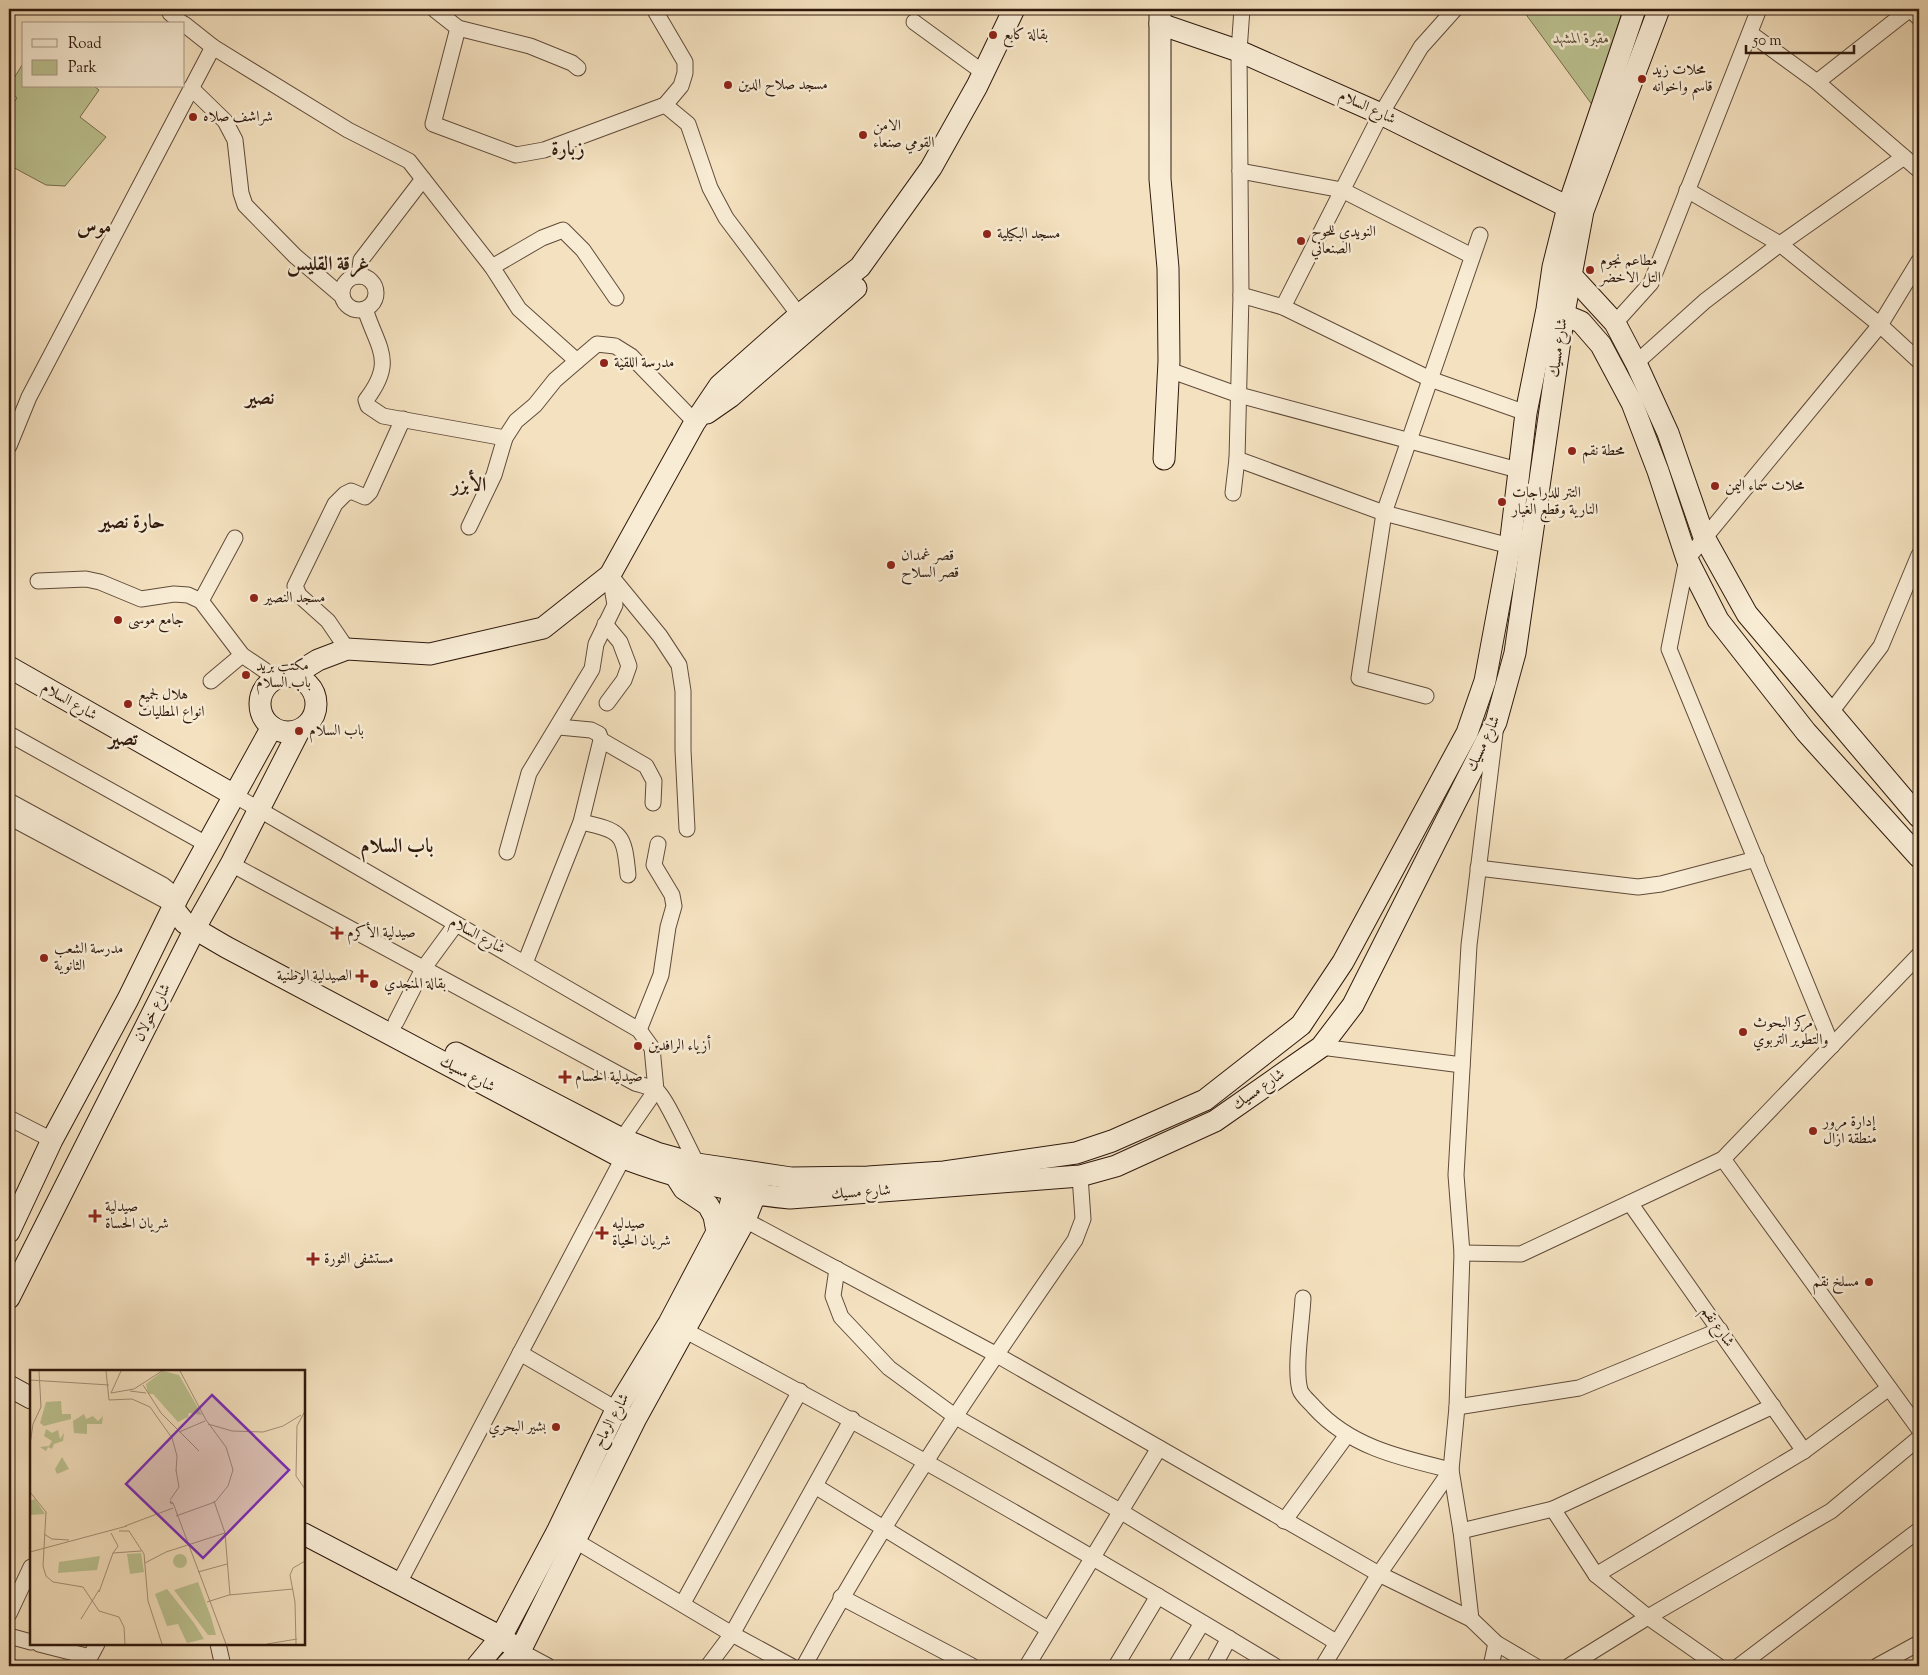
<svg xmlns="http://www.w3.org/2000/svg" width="1928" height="1675" font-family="'Sorts Mill Goudy',Amiri,serif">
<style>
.green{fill:#bcc291;stroke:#766e4f}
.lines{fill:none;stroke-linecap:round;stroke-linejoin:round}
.street-casing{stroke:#604b3a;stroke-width:17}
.secondary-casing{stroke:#2f190d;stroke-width:23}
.street{stroke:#f8ecd5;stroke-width:15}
.secondary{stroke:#f8ecd5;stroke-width:21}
.poi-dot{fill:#8f2418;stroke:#f8ecd5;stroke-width:2}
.labels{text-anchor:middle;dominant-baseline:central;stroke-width:5;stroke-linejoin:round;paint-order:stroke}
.poi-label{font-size:15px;fill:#2f190d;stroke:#f8ecd5;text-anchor:start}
.park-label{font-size:15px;font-style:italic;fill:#594c35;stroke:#f8ecd5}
.street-label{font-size:15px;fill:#2f190d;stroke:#f8ecd5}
.district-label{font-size:20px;font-weight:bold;fill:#2f190d;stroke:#f8ecd5}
.inset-road{fill:none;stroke:#a59178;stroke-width:1}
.view{fill:#7b2cbf;fill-opacity:0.15;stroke:#7b2cbf;stroke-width:2.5}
.inset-edge{fill:none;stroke:#2f190d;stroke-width:2.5}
</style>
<rect width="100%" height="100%" fill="#f4e1bf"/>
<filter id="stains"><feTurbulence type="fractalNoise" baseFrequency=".004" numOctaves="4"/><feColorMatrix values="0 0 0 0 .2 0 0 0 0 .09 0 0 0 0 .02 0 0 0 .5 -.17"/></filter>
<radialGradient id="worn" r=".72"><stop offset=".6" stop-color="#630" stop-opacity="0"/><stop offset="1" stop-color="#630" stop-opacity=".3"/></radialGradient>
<g class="green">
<path d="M 1522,9 L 1623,9 L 1593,106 Z"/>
<path d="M 24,62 L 24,86 L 94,86 L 99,90 L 80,117 L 106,137 L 65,186 L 46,185 L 9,165 L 9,109 L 17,98 L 9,89 L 9,86 Z"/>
</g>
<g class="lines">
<g class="street-casing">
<g id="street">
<path d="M 176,9 L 170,13 L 183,24"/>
<path d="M 434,9 L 458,28 L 530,46 L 572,63 L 578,68"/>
<path d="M 654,9 L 685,62 L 685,73 L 681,86 L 665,105"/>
<path d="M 914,22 L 984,73"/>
<path d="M 184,24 L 213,47 L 348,130 L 409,161 L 492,267 L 519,309 L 577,361 L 597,344 L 615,346 L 631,356 L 695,422"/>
<path d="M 458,28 L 433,124 L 516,155 L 544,150 L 665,105 L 688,124 L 710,188 L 726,218 L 799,315"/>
<path d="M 1750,33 L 1817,82 L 1919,170"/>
<path d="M 1817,82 L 1910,9 L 1919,18"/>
<path d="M 191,88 L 225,121 L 235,140 L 241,193 L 245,205 L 295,256 L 342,296"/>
<path d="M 1240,171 L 1342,190 L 1472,256"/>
<path d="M 1687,190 L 1780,244 L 1880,325 L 1919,361"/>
<path d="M 492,267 L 542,238 L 563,230 L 583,250 L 616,298"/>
<path d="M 359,276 L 361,260 L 423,179"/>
<circle cx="359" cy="293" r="17"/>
<path d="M 1241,295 L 1283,307 L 1430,379 L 1526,413"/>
<path d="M 1283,307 L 1381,114 L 1421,47 L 1455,9"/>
<path d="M 365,309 C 378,349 396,361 366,400 L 368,406 L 383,416 L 505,438"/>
<path d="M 1615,323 L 1651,283 L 1759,9"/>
<path d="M 1636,363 L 1705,301 L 1780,244 L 1904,157"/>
<path d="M 1169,370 L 1239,395 L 1518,470"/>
<path d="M 9,446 L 29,397 L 213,47"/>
<path d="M 1237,459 L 1384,513 L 1510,546"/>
<path d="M 1233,493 L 1237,459 L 1241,295 L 1239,51 L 1242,9"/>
<path d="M 469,527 L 494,475 L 505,438 L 516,421 L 535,405 L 555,380 L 577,361"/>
<path d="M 38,581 L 86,579 L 100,582 L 141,599 L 174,594 L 188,595 L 201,601 L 242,655 L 276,678"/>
<path d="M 201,601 L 235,538"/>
<path d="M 605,624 L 620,642 L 629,666 L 624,680 L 607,703"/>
<path d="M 347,649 L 328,621 L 299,595 L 295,586 L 335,504 L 345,494 L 351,491 L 365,497 L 370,492 L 403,419"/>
<path d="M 211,681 L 242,655"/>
<path d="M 1426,696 L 1359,678 L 1384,513 L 1480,235"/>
<path d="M 1831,712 L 1881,646 L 1919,555"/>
<path d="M 9,734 L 208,845"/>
<path d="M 601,740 L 646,766 L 654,781 L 653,803"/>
<path d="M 234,795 L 639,1030 L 652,1048 L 656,1090"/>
<path d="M 9,801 L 163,885 L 178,897"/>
<path d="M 9,817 L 168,902 L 173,908"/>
<path d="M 581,822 C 622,831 624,833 628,875"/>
<path d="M 507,852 L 529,773 L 592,669 L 596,644 L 615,605 L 610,575 L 660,636 L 679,665 L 683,691 L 683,750 L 687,829"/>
<path d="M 231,864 L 635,1083 C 642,1085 651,1087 657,1091 C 665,1096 690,1151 697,1164"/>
<path d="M 1478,868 L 1638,887 L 1661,884 L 1756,859"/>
<path d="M 525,963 L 581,822 L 601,740 L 599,734 L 591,730 L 559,727"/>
<path d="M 396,1022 L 423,969 L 456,924"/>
<path d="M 639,1030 L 661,975 L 668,927 L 674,906 L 672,895 L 654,865 L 658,844"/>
<path d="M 1832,1046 L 1669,649 L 1687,559 L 1880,325 L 1919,261"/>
<path d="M 1321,1047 L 1462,1065"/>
<path d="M 9,1118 L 52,1140"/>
<path d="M 622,1139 L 656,1090"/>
<path d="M 1723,1159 L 1919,1429"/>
<path d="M 1630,1203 L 1804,1451"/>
<path d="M 745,1220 L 997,1355 L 1379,1574 L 1471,1619 L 1496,1643 L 1535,1666"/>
<path d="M 1462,1253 L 1521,1254 L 1723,1159 L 1919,955"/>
<path d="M 837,1269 L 833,1296 L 841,1317 L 889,1368 L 956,1417 L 1120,1511 L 1336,1642"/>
<path d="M 1303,1298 C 1302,1321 1294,1369 1300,1390 C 1302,1396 1310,1402 1314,1407 C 1350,1447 1401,1458 1451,1470 L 1461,1531 L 1471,1619"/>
<path d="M 684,1330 C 885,1436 1081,1549 1275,1666"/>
<path d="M 520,1353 L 635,1420"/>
<path d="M 1457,1407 L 1579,1388 L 1720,1330"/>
<path d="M 815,1486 L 1048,1629"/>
<path d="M 1553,1509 L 1596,1575 L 1648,1617 L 1718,1666"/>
<path d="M 1284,1521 L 1347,1435"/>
<path d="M 1461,1531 L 1553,1509 L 1773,1406"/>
<path d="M 574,1540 L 732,1634 L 791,1666"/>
<path d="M 1596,1575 L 1804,1451 L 1889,1388"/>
<path d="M 399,1583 L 623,1158"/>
<path d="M 841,1597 L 972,1666"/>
<path d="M 683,1603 L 800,1391"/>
<path d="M 9,1614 L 31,1567"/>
<path d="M 9,1636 L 31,1642"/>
<path d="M 39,1644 L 90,1657 L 97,1644"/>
<path d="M 218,1644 L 223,1666"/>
<path d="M 520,1651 L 548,1666"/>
<path d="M 9,1665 L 10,1666"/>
<path d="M 708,1666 L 732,1634 L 852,1419"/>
<path d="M 804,1666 C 883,1520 980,1377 1075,1240 L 1083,1219 L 1080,1176"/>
<path d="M 1027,1666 L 1159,1448"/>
<path d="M 1116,1666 L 1158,1596"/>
<path d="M 1176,1666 L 1202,1623"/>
<path d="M 1214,1666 L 1229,1638"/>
<path d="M 1323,1666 L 1379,1574 L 1451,1470 L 1457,1407 L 1462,1253 L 1456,1175 L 1469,945 L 1495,733"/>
<path d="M 1491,1666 L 1496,1643"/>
<path d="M 1569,1666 L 1648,1617 L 1831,1511 L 1919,1438"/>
<path d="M 1739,1666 L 1919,1530"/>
<path d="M 1877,1666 L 1919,1643"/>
</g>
</g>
<g class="secondary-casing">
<g id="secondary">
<path d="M 1160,9 L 1160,179 L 1168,268 L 1169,361 L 1164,459"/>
<path d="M 1160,24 L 1239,51 L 1381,114 L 1568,207"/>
<path d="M 1562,271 L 1570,274 L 1615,323 L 1636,363 L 1668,433 L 1704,537 L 1747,614 L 1919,817"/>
<path d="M 1552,310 L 1581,322 L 1601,345 L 1632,403 L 1658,471 L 1687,559 L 1718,620 L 1806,732 L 1919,857"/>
<path d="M 707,413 L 730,397 L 856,288"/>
<path d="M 9,667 L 234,795"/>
<circle cx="288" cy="704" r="28"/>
<path d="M 292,676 L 318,660 L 347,649 L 430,654 L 543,628 L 610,575 L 695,422 L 720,385 L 799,315 L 860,267 L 931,168 L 977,86 L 1014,9"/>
<path d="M 173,908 L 185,923 L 226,947 L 623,1158 C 677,1178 732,1193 790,1198 L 1080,1176 L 1116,1166 L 1215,1121 L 1321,1047 L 1353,1005 L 1496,722 L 1515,653 L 1564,313 L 1583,211 L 1659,9"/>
<path d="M 456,1053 L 622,1139 L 657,1153 L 697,1164 L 791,1178 L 868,1177 L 944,1172 L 1076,1153 L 1112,1141 L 1205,1100 L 1301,1025 L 1343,962 L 1467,733 L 1485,681 L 1510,546 L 1526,413 L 1547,309 L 1553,267 L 1568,207 L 1635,9"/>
<path d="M 677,1178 L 684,1189 L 708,1205 L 714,1216 L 717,1232"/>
<path d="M 9,1232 L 52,1140 L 128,999 L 178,897 L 272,727"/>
<path d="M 9,1298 L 201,917 L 231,864 L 299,731"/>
<path d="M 9,1386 L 31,1398"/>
<path d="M 304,1534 L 501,1637 L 513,1646"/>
<path d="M 477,1666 L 501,1637 L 557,1532 L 616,1410 L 669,1323 L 717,1232 L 729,1209 L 738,1177"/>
<path d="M 506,1666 L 520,1651 L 635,1420 L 745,1220 L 755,1195 L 756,1182"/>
</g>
</g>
<use href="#street" class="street"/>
<use href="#secondary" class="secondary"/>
</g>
<g class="poi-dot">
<circle cx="993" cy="35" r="5"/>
<circle cx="1642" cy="79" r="5"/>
<circle cx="728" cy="85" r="5"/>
<circle cx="193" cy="117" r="5"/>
<circle cx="863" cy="135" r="5"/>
<circle cx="987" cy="234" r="5"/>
<circle cx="1301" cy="241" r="5"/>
<circle cx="1590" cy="270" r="5"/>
<circle cx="604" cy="363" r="5"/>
<circle cx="1572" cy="451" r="5"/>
<circle cx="1715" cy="486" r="5"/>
<circle cx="1502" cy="502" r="5"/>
<circle cx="891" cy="565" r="5"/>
<circle cx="254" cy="598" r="5"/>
<circle cx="118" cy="620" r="5"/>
<circle cx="246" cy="675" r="5"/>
<circle cx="128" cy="704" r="5"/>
<circle cx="299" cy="731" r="5"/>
<path d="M334.5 925.5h5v5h5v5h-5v5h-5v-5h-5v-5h5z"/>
<circle cx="44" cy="958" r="5"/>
<path d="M359.5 968.5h5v5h5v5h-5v5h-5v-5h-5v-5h5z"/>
<circle cx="374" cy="984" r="5"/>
<circle cx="1743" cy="1032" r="5"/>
<circle cx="638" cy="1046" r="5"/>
<path d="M562.5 1069.5h5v5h5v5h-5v5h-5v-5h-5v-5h5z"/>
<circle cx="1813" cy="1131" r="5"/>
<path d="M92.5 1208.5h5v5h5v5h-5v5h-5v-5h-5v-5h5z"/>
<path d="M599.5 1225.5h5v5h5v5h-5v5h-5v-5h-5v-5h5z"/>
<path d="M310.5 1251.5h5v5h5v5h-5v5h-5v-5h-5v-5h5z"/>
<circle cx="1869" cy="1282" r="5"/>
<circle cx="556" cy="1427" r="5"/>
</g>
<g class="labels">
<g class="poi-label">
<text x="1003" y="35">بقالة كابع</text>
<text x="1652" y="70">محلات زيد<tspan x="1652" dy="17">قاسم واخوانه</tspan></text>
<text x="738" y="85">مسجد صلاح الدين</text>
<text x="203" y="117">شراشف صلاه</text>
<text x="873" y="126">الامن<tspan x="873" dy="17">القومي صنعاء</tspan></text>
<text x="1311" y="232">النويدي للحوح<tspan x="1311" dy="17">الصنعاني</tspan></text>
<text x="997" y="234">مسجد البكيلية</text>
<text x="1600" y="261">مطاعم نجوم<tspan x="1600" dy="17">التل الاخضر</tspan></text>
<text x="614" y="363">مدرسة اللقية</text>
<text x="1582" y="451">محطة نقم</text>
<text x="1725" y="486">محلات سماء اليمن</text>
<text x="1512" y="493">التتر للدراجات<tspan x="1512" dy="17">النارية وقطع الغيار</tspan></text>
<text x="901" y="556">قصر غمدان<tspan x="901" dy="17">قصر السلاح</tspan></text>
<text x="264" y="598">مسجد النصير</text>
<text x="128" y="620">جامع موسى</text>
<text x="256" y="666">مكتب بريد<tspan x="256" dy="17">باب السلام</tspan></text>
<text x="138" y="695">هلال لجميع<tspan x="138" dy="17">انواع المطليات</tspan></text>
<text x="309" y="731">باب السلام</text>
<text x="347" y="933">صيدلية الأكرم</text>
<text x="54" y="949">مدرسة الشعب<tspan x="54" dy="17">الثانوية</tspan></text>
<text x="352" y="976" text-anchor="end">الصيدلية الوطنية</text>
<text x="384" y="984">بقالة المنجدي</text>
<text x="1753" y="1023">مركز البحوث<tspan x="1753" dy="17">والتطوير التربوي</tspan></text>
<text x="648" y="1046">أزياء الرافدين</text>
<text x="575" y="1077">صيدلية الحسام</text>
<text x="1823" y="1122">إدارة مرور<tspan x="1823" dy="17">منطقة ازال</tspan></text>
<text x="105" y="1207">صيدلية<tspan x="105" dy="17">شريان الحساة</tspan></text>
<text x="612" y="1224">صيدليه<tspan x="612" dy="17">شريان الحياة</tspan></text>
<text x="324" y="1259">مستشفى الثورة</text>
<text x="1859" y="1282" text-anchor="end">مسلخ نقم</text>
<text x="546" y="1427" text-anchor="end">بشير البحري</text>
</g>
<g class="park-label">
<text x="1581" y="39">مقبرة المشهد</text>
</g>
<g class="street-label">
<text transform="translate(1367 108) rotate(25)">شارع السلام</text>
<text transform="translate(1559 348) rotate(-82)">شارع مسيك</text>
<text transform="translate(69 702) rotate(30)">شارع السلام</text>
<text transform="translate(1484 744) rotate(-65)">شارع مسيك</text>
<text transform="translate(477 936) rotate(29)">شارع السلام</text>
<text transform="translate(153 1013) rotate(-63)">شارع خولان</text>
<text transform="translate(467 1075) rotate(28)">شارع مسيك</text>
<text transform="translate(1259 1090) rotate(-35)">شارع مسيك</text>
<text transform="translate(861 1193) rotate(-4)">شارع مسيك</text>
<text transform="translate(1717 1327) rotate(55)">شارع نقم</text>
<text transform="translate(612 1421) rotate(-62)">شارع الرماح</text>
</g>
<g class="district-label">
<text x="568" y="150">زبارة</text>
<text x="94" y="228">موس</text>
<text x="328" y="265">غرقة القليس</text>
<text x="260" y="399">نصير</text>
<text x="469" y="486">الأبزر</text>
<text x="132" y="523">حارة نصير</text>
<text x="123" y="740">تصير</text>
<text x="397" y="847">باب السلام</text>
</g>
</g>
<g transform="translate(30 1370)">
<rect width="275" height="275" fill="#f4e1bf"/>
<path d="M 133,1 L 149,5 L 172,45 L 159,43 L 158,47 L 148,52 L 123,24 L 118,24 L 116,14 ZM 31,31 L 32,44 L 41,44 L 41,49 L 14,56 L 10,53 L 16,32 ZM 54,44 L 56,49 L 63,46 L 68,51 L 73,46 L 72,54 L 57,54 L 57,64 L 44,63 L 43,51 ZM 16,59 L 22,63 L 28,60 L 30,69 L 34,63 L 33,71 L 24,74 L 22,79 L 18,77 L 16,81 L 10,77 L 19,76 L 22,71 L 14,66 ZM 32,87 L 39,99 L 27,104 L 25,99 ZM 5,129 L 15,144 L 0,145 L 0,131 ZM 111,183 L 114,202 L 100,204 L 97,184 ZM143 191a7 7 0 1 1 14 0a7 7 0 1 1-14 0ZM 70,186 L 67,200 L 28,203 L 29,192 ZM 168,212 L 181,247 L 186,265 L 178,265 L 144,220 ZM 137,219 L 164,253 L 174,269 L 157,273 L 148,254 L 137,256 L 125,224 Z" fill="#bcc291"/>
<path class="inset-road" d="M 76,1 L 79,30M 0,10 L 79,15M 113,15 L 131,43 L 169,81M 100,21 L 116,23M 81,23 L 104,19 L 132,1M 81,23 L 91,1M 79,30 L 102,29 L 120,37 L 142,68 L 147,86 L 146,101M 275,41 L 267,56 L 266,106 L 275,119M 178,54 L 202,61 L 233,62 L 253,56 L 271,45M 149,62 L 175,51M 0,75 L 3,54 L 11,37 L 9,1M 0,122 L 16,142 L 13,196 L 16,206 L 23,212 L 53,217 L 69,241 L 89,247 L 94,257 L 95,274M 140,130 L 149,117 L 146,100M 184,131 L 195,163 L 200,225M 143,133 L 140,131 L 141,134 L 143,133 L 196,274M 146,146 L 185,132 L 198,116 L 203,100 L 196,77 L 176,50 L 150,1M 95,156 L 143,138M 89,161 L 99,161 L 114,184 L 118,231 L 132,274M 81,163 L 88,176 L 83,183M 14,164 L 22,169 L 39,170M 0,182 L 97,156M 115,193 L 136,182 L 195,163M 168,202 L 197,194M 69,222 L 83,183 L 111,181M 177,232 L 199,225 L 263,219M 51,249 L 69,220M 237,274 L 267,269M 266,274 L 265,232 L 260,205 L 263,198 L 275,191"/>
<path class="view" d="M 182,25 L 259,100 L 173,188 L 96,114 Z"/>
<rect width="275" height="275" class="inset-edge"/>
</g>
<rect width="1928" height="1675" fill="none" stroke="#f4e1bf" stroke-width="30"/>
<rect x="10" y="10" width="1908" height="1655" fill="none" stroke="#2f190d" stroke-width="2.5"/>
<rect x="15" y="15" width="1898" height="1645" fill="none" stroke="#2f190d"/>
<rect x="22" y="22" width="162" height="65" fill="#f8ecd5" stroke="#a89885"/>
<rect x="32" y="39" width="25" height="8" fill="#f8ecd5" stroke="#a89885"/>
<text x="68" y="48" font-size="15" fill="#2f190d">Road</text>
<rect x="32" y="60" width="25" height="15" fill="#bcc291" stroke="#a89885"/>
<text x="68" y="72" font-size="15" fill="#2f190d">Park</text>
<path d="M1746 45v8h108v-8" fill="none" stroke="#2f190d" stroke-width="2.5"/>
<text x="1753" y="45" font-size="15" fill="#2f190d" stroke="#f8ecd5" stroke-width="4" paint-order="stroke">50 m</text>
<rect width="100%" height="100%" filter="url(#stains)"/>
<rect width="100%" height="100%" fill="url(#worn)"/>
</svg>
